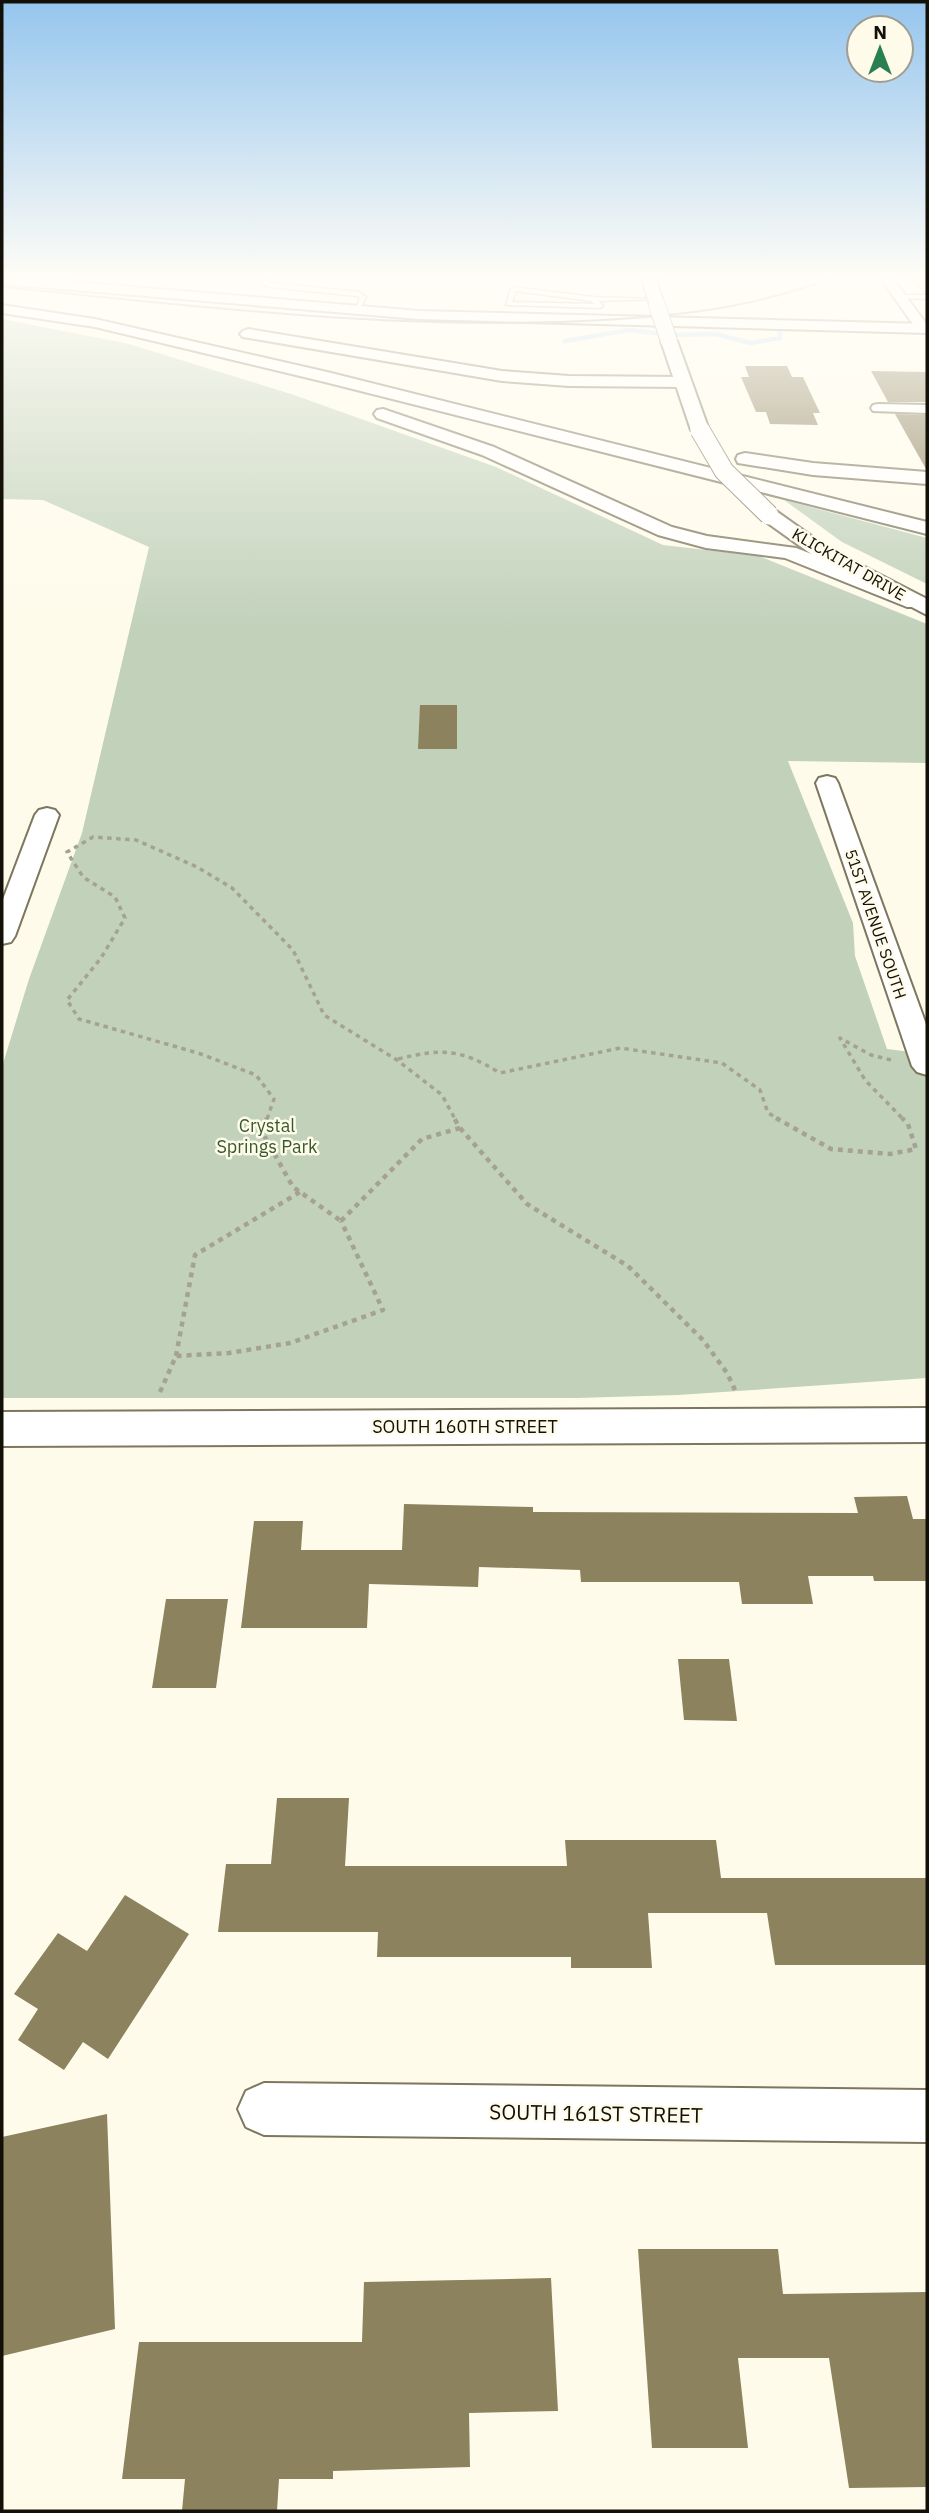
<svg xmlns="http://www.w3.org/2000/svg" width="929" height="2513" font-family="'IBM Plex Sans',sans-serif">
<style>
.green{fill:#c1d1ba}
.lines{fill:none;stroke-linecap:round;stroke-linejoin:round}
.stream{stroke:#b8dff8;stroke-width:4.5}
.building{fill:#8c825e}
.lane-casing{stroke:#7d775f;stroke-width:3}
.street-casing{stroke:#7d775f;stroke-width:4}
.secondary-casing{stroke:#7d775f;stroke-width:4}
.highway-casing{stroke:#7d775f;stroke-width:4}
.path-far1{stroke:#a5a295;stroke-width:3.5;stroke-dasharray:4.5 4.5;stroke-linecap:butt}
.path{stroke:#a5a295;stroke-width:4.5;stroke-dasharray:5 5;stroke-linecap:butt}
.lane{fill:#fff;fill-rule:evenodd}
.street{fill:#fff;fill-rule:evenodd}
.secondary{fill:#fff;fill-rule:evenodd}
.highway{fill:#fff;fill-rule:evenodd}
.tram{stroke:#838074;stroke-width:2}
.secondary-bridge-far1-casing{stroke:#7d775f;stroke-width:18;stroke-linecap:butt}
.secondary-bridge-casing{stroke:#7d775f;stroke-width:21;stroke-linecap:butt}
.secondary-bridge-far1{stroke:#fff;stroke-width:16}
.secondary-bridge{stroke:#fff;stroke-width:19}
.labels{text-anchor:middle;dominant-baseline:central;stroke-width:5;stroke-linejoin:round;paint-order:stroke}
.far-street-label{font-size:16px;fill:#121007;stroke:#fffbeb}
.park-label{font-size:18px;fill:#375829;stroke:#fffbeb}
.street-label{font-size:18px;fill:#121007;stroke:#fffbeb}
.near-street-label{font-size:21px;fill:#121007;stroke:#fffbeb}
</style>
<rect width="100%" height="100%" fill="#fffbeb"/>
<g class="green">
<path d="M 2,319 L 129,344 L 291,394 L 496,467 L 663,545 L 759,556 L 927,624 L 927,763 L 788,761 L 853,923 L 855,956 L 887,1049 L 927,1054 L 927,1378 L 678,1395 L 577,1398 L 2,1398 L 2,1067 L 29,979 L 82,833 L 149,547 L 43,500 L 2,499 Z"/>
<path d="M 784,500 L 927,538 L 927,584 L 842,542 Z"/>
</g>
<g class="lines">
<path class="stream" d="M 565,341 L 629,330 L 674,335 L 716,334 L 750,343 L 780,338 L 780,333"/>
</g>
<g class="building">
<path d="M 745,366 L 787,366 L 792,377 L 803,377 L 820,413 L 813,413 L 818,425 L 770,424 L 766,412 L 756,412 L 741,377 L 749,377 Z"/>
<path d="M 871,371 L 927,372 L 927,402 L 888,402 Z"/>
<path d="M 895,414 L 927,415 L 927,469 L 926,469 Z"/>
<path d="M 420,705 L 457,705 L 457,749 L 418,749 Z"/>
<path d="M 907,1496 L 913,1519 L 927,1519 L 927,1581 L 874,1581 L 873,1576 L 808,1576 L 813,1604 L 742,1604 L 739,1582 L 581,1582 L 580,1570 L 479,1567 L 478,1587 L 369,1584 L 367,1628 L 241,1628 L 254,1521 L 303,1521 L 301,1550 L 402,1550 L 404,1504 L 533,1507 L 533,1512 L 858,1513 L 854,1497 Z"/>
<path d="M 166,1599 L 228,1599 L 216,1688 L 152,1688 Z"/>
<path d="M 678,1659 L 729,1659 L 737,1721 L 684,1720 Z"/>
<path d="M 277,1798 L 349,1798 L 345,1866 L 567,1866 L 565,1840 L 716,1840 L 721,1878 L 927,1878 L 927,1965 L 775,1965 L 767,1913 L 648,1913 L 652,1968 L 571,1968 L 571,1957 L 377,1957 L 378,1932 L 218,1932 L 226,1864 L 271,1864 Z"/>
<path d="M 125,1895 L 189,1934 L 108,2059 L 83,2042 L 64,2070 L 18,2040 L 38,2009 L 14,1994 L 58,1933 L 87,1951 Z"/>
<path d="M 107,2114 L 115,2329 L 2,2356 L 2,2137 Z"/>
<path d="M 638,2249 L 778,2249 L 783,2294 L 927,2292 L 927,2487 L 849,2488 L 829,2358 L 738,2358 L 748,2448 L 652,2448 Z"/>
<path d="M 551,2278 L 558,2411 L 469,2413 L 470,2467 L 333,2471 L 333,2479 L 279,2479 L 277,2511 L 182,2511 L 185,2479 L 122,2479 L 139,2342 L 362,2342 L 364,2282 Z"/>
</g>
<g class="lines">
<g class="lane-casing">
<g id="lane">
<path d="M 262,279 L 268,279 L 270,283 L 359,292 L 366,297 L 358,313 L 355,311 L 360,298 L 357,296 L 269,287 L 262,284 Z"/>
<path d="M 914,279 L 920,279 L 927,288 L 927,294 Z"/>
<path d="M 514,287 L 593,297 L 659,299 L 599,301 L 603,306 L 600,308 L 506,305 L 511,289 ZM 516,291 L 591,301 L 594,304 L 512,302 Z"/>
<path d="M 899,295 L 927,295 L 927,299 L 897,298 Z"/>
</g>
</g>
<g class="street-casing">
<g id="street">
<path d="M 881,279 L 893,279 L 927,325 L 927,331 L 918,331 Z"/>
<path d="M 878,404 L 927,405 L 927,413 L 873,411 L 871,408 L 873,405 Z"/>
<path d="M 827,776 L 835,778 L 838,783 L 927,1027 L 927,1075 L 917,1072 L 912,1066 L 816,783 L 819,778 Z"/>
<path d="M 47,808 L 55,810 L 59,815 L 15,936 L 11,942 L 2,944 L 2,902 L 35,815 L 39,810 Z"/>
<path d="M 264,2083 L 927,2090 L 927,2142 L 264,2135 L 246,2127 L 238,2109 L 246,2091 Z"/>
</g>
</g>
<g class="secondary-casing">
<g id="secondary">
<path d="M 2,279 L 39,279 L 419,311 L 927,324 L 927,333 L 419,319 L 2,284 Z"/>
<path d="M 642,279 L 656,279 L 664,305 L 662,308 L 652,308 L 650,305 Z"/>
<path d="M 669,336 L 677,341 L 709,430 L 706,434 L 700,435 L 691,430 L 661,341 Z"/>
<path d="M 769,509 L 776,511 L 828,548 L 927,599 L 927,615 L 814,556 L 762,519 L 759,515 L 762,511 Z"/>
<path d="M 927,1408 L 927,1442 L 2,1446 L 2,1412 Z"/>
</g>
</g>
<g class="highway-casing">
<g id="highway">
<path d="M 2,305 L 95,319 L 327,372 L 927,522 L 927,534 L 325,382 L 95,327 L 2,313 Z"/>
<path d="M 248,329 L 502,371 L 569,376 L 683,377 L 691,382 L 683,387 L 569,386 L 502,381 L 243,337 L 240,334 L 243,331 Z"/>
<path d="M 383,409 L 494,447 L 672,527 L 707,536 L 796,548 L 923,597 L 926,602 L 923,607 L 907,607 L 785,558 L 706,548 L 658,535 L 482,455 L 377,418 L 374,414 L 377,410 Z"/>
<path d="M 745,453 L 813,463 L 927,472 L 927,484 L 813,475 L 738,463 L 736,459 L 738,455 Z"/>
</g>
</g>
<g class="path-far1">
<path d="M 398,1059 C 442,1048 461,1049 500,1073 L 620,1048 L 722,1063 L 760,1090 L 768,1113 L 779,1119"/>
<path d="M 891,1060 L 871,1055 L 840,1038 L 865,1080 L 903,1119"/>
<path d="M 267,1119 L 274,1099 L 256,1075 L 198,1053 L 79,1019 L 67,1000 L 101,958 L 125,918 L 115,897 L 83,877 L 67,852 L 93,837 L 136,840 L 197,867 L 232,888 L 293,950 L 324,1015 L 397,1060 L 442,1095 L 455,1119"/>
</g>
<g class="path">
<path d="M 267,1118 L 262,1132 L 293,1187 L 341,1221"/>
<path d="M 776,1118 L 831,1149 L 890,1154 L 916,1149 L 908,1124 L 902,1118"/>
<path d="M 460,1128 L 527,1204 L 628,1266 L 703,1340 L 727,1373 L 735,1390"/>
<path d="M 341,1221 L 422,1139 L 460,1128 L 454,1118"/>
<path d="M 176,1356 L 195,1255 L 300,1192"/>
<path d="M 160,1392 L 176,1356 L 229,1353 L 290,1343 L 383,1310 L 341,1221"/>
</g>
<use href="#lane" class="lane"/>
<use href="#street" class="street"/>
<use href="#secondary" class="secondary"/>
<use href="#highway" class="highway"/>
<path class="tram" d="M 2,287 C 187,305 372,328 558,322 C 650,319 742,312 829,279"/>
<g class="secondary-bridge-far1-casing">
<path id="secondary-bridge-far1" d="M 657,305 L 669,341"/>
</g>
<g class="secondary-bridge-casing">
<path id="secondary-bridge" d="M 700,430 L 724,471 L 769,515"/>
</g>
<use href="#secondary-bridge-far1" class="secondary-bridge-far1"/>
<use href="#secondary-bridge" class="secondary-bridge"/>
</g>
<linearGradient id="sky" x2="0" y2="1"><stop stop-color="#95c5ee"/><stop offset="0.44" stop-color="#fffdf6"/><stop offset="1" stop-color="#fffdf6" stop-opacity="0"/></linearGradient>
<rect width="929" height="631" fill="url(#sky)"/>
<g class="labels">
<g class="far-street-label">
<text transform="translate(849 564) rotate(30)">KLICKITAT DRIVE</text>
<text transform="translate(876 924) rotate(71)">51ST AVENUE SOUTH</text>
</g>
<g class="park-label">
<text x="267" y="1125">Crystal<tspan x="267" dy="21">Springs Park</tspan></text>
</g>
<g class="street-label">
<text x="465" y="1426">SOUTH 160TH STREET</text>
</g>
<g class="near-street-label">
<text transform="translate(596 2113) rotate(1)">SOUTH 161ST STREET</text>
</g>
</g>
<rect width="929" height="2513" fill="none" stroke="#121007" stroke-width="7"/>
<g transform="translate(880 49)"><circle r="33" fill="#fffbeb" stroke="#a09d90" stroke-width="2"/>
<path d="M0-5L12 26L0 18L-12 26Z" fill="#297f52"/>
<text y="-10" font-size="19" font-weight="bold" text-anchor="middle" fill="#121007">N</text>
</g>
</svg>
